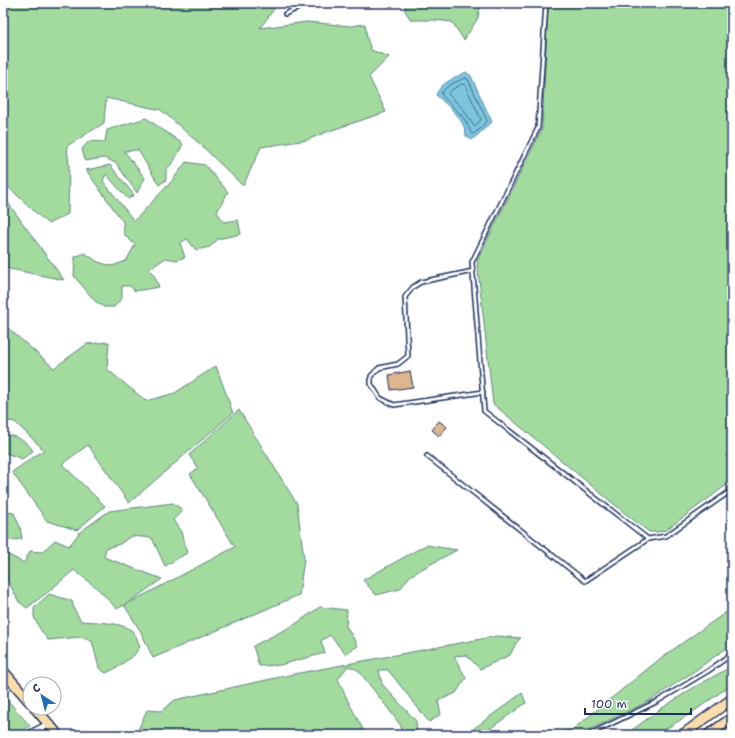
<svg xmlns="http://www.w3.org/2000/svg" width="735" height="738" font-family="'Shantell Sans',sans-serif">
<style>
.green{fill:#a3da9e;stroke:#5f847e}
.water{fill:#7dc5dd;stroke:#5689aa}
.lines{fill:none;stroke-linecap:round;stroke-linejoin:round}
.shore{stroke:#426b91;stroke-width:1}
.building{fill:#ddb58e;stroke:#1b2f5e}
.service-casing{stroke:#1b2f5e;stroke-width:6}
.minor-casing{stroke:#1b2f5e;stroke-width:9}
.primary-casing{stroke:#1b2f5e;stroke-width:12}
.service{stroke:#fff;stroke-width:3}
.minor{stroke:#fff;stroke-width:6}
.primary{stroke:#f9deab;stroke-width:9}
</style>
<rect width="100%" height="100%" fill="#fff"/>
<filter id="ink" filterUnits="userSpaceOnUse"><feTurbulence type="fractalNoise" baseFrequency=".025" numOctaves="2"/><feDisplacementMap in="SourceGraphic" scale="8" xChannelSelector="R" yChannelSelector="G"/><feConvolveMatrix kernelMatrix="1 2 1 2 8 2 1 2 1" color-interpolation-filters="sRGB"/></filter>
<g filter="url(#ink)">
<g class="green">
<path d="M 3,3 L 274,3 L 277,5 L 260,28 L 307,22 L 350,26 L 365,24 L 367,38 L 371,50 L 389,57 L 369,77 L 386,112 L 329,131 L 307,140 L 261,147 L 243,186 L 201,145 L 161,110 L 106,98 L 104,123 L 67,146 L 69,166 L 68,214 L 48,224 L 3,182 Z"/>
<path d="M 411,3 L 483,3 L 479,11 L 478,18 L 464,40 L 452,22 L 434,20 L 411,20 L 405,11 L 405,6 Z"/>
<path d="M 548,3 L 732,3 L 732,481 L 666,530 L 657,532 L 649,532 L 627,515 L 493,404 L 477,261 L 542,129 Z"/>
<path d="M 146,118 L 183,144 L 174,161 L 166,170 L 166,180 L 159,185 L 138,150 L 124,151 L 145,178 L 137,193 L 116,163 L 104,158 L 85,161 L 82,149 L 89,141 L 105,142 L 107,130 Z"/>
<path d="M 186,162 L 205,165 L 228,192 L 217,212 L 224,222 L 238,220 L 241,234 L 218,239 L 210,247 L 196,250 L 187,239 L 180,243 L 185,257 L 177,260 L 166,258 L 149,269 L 155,277 L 159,287 L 135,291 L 130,286 L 122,286 L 122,298 L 114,307 L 104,307 L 95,301 L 74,276 L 75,257 L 85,253 L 98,262 L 112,266 L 126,261 L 135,245 L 124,234 L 123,222 L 86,170 L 110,165 L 134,195 L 128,199 L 106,174 L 103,181 L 134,221 L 171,182 Z"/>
<path d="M 3,196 L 64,280 L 5,268 L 3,257 Z"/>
<path d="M 3,324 L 54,368 L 87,344 L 109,342 L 107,369 L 146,401 L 175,393 L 216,366 L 233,413 L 129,503 L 88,445 L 62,464 L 105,506 L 77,530 L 47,521 L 12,472 L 44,450 L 15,422 L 3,420 Z"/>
<path d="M 239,410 L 297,504 L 304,559 L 299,595 L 153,658 L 141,632 L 124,605 L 117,609 L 98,589 L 74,570 L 49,591 L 27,608 L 19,602 L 7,579 L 6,568 L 3,566 L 3,552 L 24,563 L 30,551 L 42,552 L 55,540 L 69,546 L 80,532 L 109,511 L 173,503 L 183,510 L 173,520 L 181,532 L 187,553 L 165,566 L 152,538 L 131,536 L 120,544 L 106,548 L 104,557 L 162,579 L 125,605 L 235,547 L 190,474 L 198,468 L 189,455 Z"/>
<path d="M 3,434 C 15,436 27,440 33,451 L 22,459 L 3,452 Z"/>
<path d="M 7,512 L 14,513 L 20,527 L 22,539 L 12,540 L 3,539 L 3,513 Z"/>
<path d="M 426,545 L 457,550 L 429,565 L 410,576 L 400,589 L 376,595 L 363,580 Z"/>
<path d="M 49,594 L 72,601 L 74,609 L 81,621 C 94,622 125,622 133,632 C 136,636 138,642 140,647 L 134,655 L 118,667 L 106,673 L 99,668 L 92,641 L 81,637 L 48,640 L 40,629 L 34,617 L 34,608 Z"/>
<path d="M 320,607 L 347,610 L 346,626 L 358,646 L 345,654 L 330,635 L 321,641 L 325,653 L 280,665 L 259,666 L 253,646 L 294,625 Z"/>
<path d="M 732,608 L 732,644 L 696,670 L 651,700 L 579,735 L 530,735 L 572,730 L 661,658 Z"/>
<path d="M 497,636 L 521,638 L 516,643 L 510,655 L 480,669 L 466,655 L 454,656 L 466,678 L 456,693 L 438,701 L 441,714 L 429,722 L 388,670 L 379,670 L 382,684 L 416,721 L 417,735 L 402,735 L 401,726 L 390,711 L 358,670 L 348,666 L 338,679 L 348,701 L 366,735 L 143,735 L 138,730 L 147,710 L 161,711 L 175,700 L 294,674 Z"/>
<path d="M 732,666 L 732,684 L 693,712 L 656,735 L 632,735 L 632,730 L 662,708 L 693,688 L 727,669 Z"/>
<path d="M 522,693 L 526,703 L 481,735 L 465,735 Z"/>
<path d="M 3,695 L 30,726 L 15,735 L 3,735 L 3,728 L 6,726 L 3,722 Z"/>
</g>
<path class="water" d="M 466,72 L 471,76 L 492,122 L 472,140 L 466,136 C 466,120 447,105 436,95 C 441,82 455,78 466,72 Z"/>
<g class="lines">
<g class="shore">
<path d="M 465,78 L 468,79 L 487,121 L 480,129 L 473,134 L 471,133 C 465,114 452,108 441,94 C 446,85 456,82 465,78 Z"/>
<path d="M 462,84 L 465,85 L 481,119 L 480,121 L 475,126 L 473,125 L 464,110 L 448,94 L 449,92 Z"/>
</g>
</g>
<g class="building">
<path d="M 410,371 L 413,387 L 391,390 L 389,375 Z"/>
<path d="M 439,421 L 447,427 L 439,436 L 432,430 Z"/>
</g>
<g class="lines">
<g class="service-casing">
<g id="service">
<path d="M 546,3 L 538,128 L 472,262 L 484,411 L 648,539 L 666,536 L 732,490"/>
<path d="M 285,14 L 310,3"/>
<path d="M 473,271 L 421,282 L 413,287 L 405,297 L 408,356 L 398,364 L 379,368 L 371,376 L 371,384 L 380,398 L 394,405 L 483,392"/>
<path d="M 427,456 L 585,581 L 648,539"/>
<path d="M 588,735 L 658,701 L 708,671 L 732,654"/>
<path d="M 731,735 L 732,731"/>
</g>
</g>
<g class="minor-casing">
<path id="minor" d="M 28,735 L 49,724"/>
</g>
<g class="primary-casing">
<g id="primary">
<path d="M 3,671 L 30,702"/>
<path d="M 35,708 L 58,735"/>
<path d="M 682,735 L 732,699"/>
<path d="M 708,735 L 732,718"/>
</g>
</g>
<use href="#service" class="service"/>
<use href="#minor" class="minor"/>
<use href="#primary" class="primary"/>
</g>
</g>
<rect width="735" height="738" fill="none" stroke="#fff" stroke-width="16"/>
<rect x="8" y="8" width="719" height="722" fill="none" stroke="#1b2f5e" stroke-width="1.5" filter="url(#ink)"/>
<g transform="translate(42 696) rotate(324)"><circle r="19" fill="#ffffff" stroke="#a4acbf"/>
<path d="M0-3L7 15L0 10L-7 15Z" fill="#1f6fb2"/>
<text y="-6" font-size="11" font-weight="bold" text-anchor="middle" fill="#1b2f5e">С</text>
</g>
<path d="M585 708v6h106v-6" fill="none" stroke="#1b2f5e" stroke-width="2"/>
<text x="591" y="708" font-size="12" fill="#1b2f5e" stroke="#ffffff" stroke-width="3" paint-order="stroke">100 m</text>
</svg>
